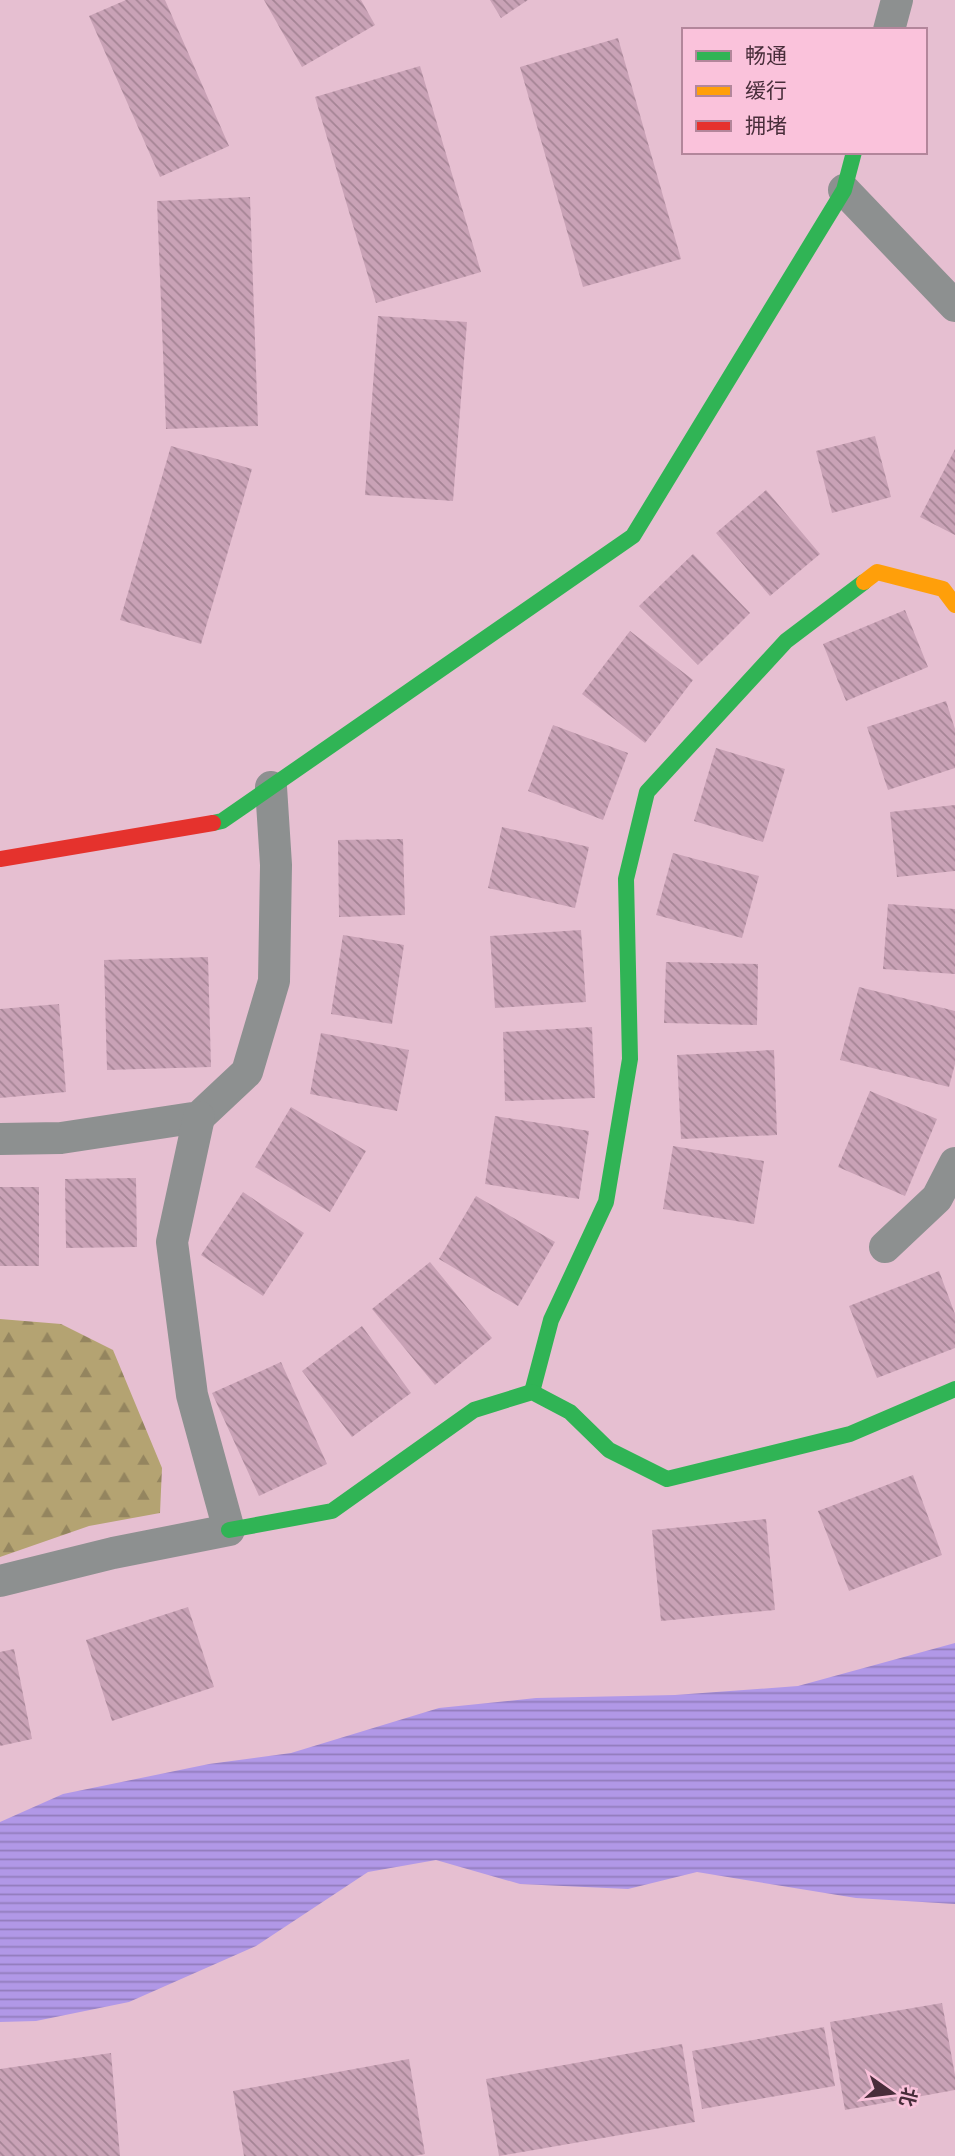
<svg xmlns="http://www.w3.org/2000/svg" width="955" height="2156" font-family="'Sofia Sans Condensed','Noto Sans SC',sans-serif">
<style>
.forest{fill:url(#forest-firs)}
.water{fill:url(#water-rules)}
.building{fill:url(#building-back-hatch)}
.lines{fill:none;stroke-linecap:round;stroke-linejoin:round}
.street{stroke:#8d9090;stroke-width:32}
.fast{stroke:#30b455;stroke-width:16}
.slow{stroke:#ff9f0a;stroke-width:16}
.jam{stroke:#e5322d;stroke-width:16}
</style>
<defs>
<pattern id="forest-firs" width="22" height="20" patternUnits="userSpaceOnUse" patternTransform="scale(1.75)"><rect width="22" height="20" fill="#b4a372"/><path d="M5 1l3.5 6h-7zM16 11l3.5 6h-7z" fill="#94855f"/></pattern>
<pattern id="water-rules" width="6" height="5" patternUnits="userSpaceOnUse" patternTransform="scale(1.75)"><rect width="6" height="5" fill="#b198e7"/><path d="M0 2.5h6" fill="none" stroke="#927cbc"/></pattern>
<pattern id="building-back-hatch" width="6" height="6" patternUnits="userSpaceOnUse" patternTransform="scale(1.75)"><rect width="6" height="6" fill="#c9a2b6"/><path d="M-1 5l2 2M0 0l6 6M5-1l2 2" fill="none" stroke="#a58495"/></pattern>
</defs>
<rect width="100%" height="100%" fill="#e6bfd1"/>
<path class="forest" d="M 0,1319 L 61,1324 L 113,1350 L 162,1468 L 160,1513 L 89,1526 L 0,1557 Z"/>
<path class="water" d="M 955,1643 L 955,1904 L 856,1898 L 697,1872 L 628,1889 L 520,1884 L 436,1860 L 368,1872 L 256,1946 L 129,2002 L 36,2021 L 0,2022 L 0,1822 L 63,1794 L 209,1764 L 291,1753 L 439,1708 L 536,1698 L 675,1695 L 798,1686 Z"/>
<g class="building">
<path d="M 126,0 L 165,0 L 229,146 L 160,177 L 89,16 Z"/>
<path d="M 264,0 L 361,0 L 375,25 L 302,67 Z"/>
<path d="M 490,0 L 528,0 L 501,18 Z"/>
<path d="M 618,38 L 681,259 L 583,287 L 520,67 Z"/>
<path d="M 420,66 L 481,272 L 376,303 L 315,97 Z"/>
<path d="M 250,197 L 258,426 L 166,429 L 157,201 Z"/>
<path d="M 378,316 L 467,322 L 453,501 L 365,495 Z"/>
<path d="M 875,436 L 891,497 L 832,513 L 816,451 Z"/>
<path d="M 171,446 L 252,469 L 201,644 L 120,620 Z"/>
<path d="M 955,449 L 955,535 L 920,517 Z"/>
<path d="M 766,490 L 820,554 L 770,596 L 716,533 Z"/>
<path d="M 693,554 L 750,613 L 698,665 L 639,606 Z"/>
<path d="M 905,610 L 928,667 L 846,701 L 823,644 Z"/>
<path d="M 630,631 L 693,680 L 645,743 L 582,694 Z"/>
<path d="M 946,701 L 955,729 L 955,768 L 888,790 L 867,727 Z"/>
<path d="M 553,725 L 628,753 L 603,820 L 528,791 Z"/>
<path d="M 716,748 L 785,769 L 763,842 L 694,821 Z"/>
<path d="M 955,805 L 955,871 L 897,877 L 890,812 Z"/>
<path d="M 502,827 L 589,847 L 575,908 L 488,888 Z"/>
<path d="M 403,839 L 405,915 L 339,917 L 338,840 Z"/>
<path d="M 673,853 L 759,876 L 742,938 L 656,915 Z"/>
<path d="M 888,904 L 955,909 L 955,974 L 883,969 Z"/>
<path d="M 581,930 L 586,1002 L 495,1008 L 490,936 Z"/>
<path d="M 343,935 L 404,945 L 392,1024 L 331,1014 Z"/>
<path d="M 208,957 L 211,1067 L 107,1070 L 104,960 Z"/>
<path d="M 666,962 L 758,964 L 757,1025 L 664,1023 Z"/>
<path d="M 859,987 L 955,1011 L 955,1064 L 949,1087 L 840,1060 Z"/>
<path d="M 59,1004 L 66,1092 L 0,1098 L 0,1009 Z"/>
<path d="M 592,1027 L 595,1098 L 505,1101 L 503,1032 Z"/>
<path d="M 321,1033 L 409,1050 L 397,1111 L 310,1094 Z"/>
<path d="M 774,1050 L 777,1135 L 681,1139 L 677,1055 Z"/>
<path d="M 870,1091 L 937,1119 L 905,1196 L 838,1167 Z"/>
<path d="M 291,1107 L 366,1151 L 330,1212 L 255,1167 Z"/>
<path d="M 495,1116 L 589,1131 L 579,1199 L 485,1184 Z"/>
<path d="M 673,1146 L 764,1161 L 754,1224 L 663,1209 Z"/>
<path d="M 136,1178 L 137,1247 L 66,1248 L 65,1179 Z"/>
<rect x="0" y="1187" width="39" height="79"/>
<path d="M 243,1192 L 304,1233 L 263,1296 L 201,1255 Z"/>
<path d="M 476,1196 L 555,1242 L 518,1306 L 439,1259 Z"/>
<path d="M 430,1262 L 492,1338 L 435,1385 L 372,1309 Z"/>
<path d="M 939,1271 L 955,1314 L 955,1348 L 877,1378 L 849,1306 Z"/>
<path d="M 362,1326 L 411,1393 L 352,1437 L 302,1371 Z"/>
<path d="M 281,1362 L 327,1464 L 259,1496 L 212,1393 Z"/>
<path d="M 913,1475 L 942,1555 L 849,1591 L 818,1511 Z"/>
<path d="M 766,1519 L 775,1610 L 661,1621 L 652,1530 Z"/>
<path d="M 188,1607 L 214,1687 L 112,1721 L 86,1640 Z"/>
<path d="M 14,1649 L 32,1739 L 0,1746 L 0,1652 Z"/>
<path d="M 942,2003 L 955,2075 L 955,2090 L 845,2110 L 830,2022 Z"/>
<path d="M 824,2027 L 835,2086 L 702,2109 L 692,2051 Z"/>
<path d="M 682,2044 L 695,2122 L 499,2156 L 486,2079 Z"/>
<path d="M 111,2053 L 120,2156 L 0,2156 L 0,2069 Z"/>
<path d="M 409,2059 L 425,2154 L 414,2156 L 244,2156 L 233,2091 Z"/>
</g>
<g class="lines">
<g class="street">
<path d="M 889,30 L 897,0"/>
<path d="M 844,190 L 955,306"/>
<path d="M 0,1139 L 61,1138 L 199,1117 L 247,1072 L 274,981 L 276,865 L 271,787"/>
<path d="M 885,1247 L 937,1198 L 955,1163"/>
<path d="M 0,1581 L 113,1553 L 229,1530 L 192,1395 L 172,1242 L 199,1117"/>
</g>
<g class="fast">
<path d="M 213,823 L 222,821 L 633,536 L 844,190 L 854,152"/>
<path d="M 532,1392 L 551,1320 L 606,1202 L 630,1059 L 626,879 L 647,792 L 786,641 L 864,582"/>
<path d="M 229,1530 L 332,1511 L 474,1410 L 532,1392 L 570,1412 L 609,1450 L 667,1479 L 850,1434 L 955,1389"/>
</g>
<path class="slow" d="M 864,582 L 877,572 L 943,589 L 955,605"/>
<path class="jam" d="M 0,859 L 213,823"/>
</g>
<rect x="682" y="28" width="245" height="126" fill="#fac2db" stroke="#b3869b" stroke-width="2"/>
<rect x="696" y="51" width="35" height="10" fill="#30b455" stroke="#b3869b" stroke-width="2"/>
<text x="745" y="63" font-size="21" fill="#482d3a">畅通</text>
<rect x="696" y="86" width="35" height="10" fill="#ff9f0a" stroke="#b3869b" stroke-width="2"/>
<text x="745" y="98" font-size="21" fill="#482d3a">缓行</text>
<rect x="696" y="121" width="35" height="10" fill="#e5322d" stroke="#b3869b" stroke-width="2"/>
<text x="745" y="133" font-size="21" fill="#482d3a">拥堵</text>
<g transform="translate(892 2093) rotate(104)" stroke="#fac2db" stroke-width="5" paint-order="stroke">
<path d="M0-5L12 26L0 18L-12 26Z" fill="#482d3a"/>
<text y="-10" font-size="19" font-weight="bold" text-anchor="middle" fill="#482d3a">北</text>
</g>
</svg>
